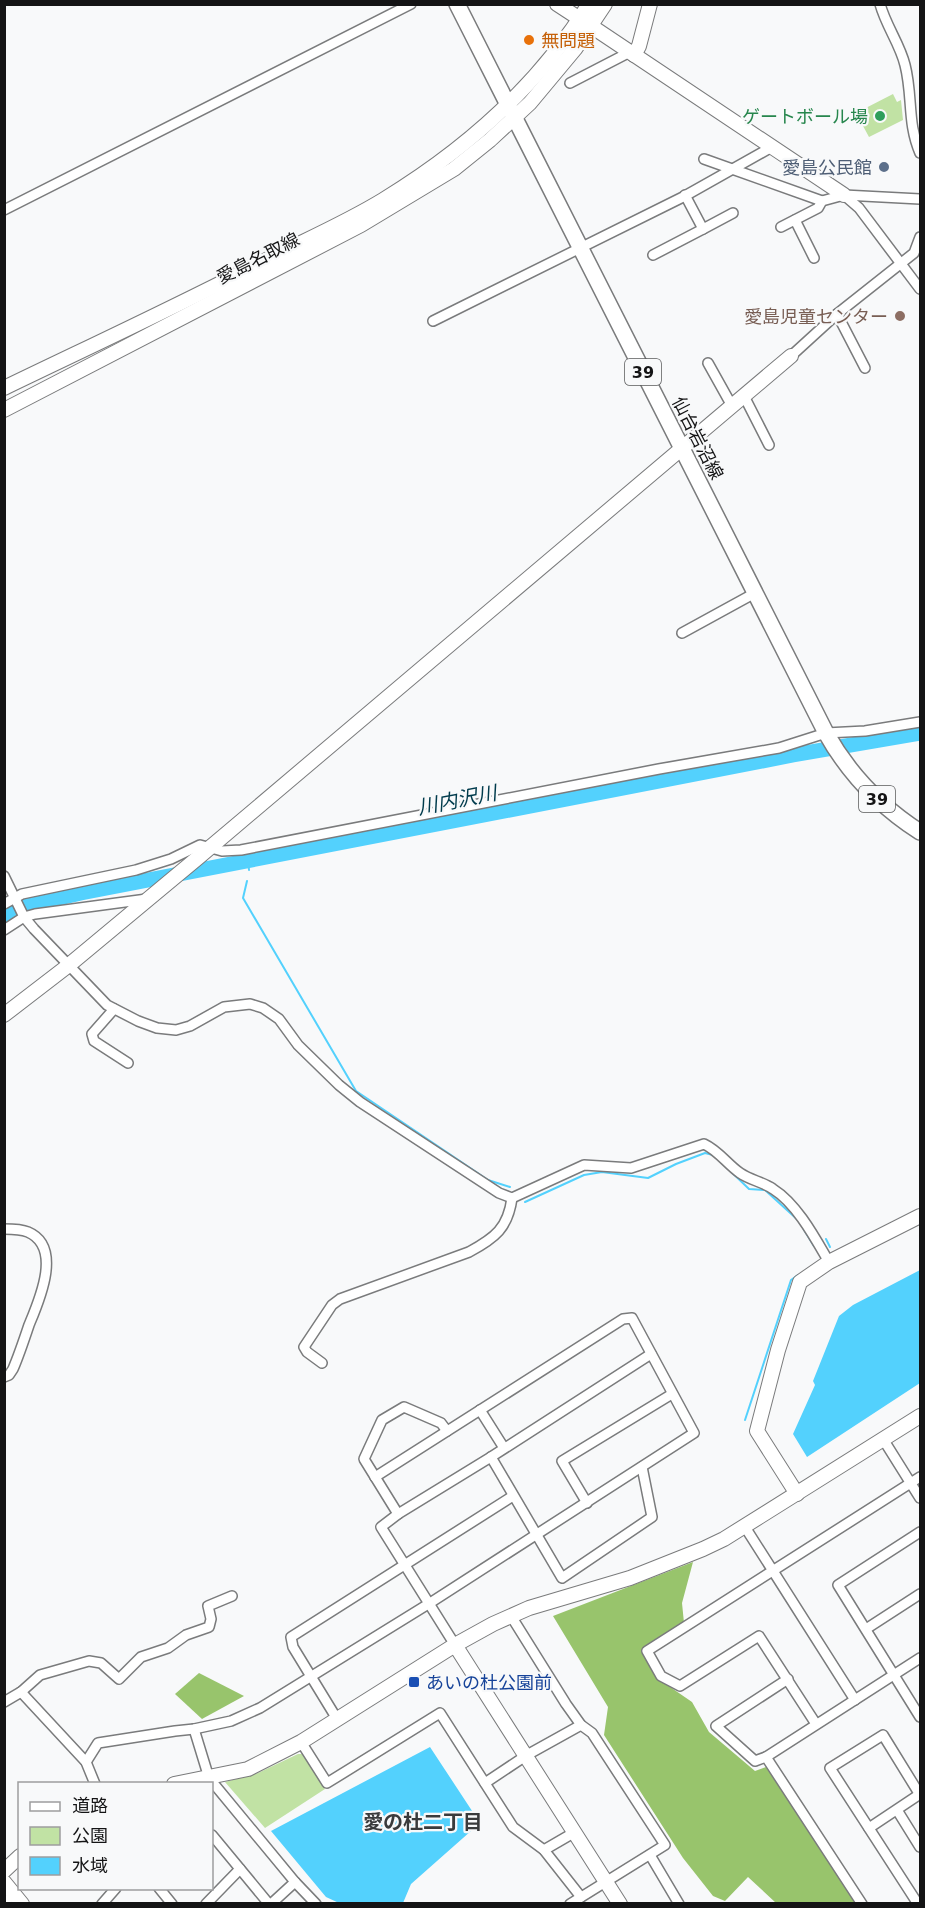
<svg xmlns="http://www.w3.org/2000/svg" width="925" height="1908" font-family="'DejaVu Sans','Noto Sans JP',sans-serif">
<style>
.green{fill:#c1e2a4}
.forest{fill:#98c46c}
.water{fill:#53d1fd}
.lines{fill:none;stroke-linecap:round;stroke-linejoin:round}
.stream{stroke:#53d1fd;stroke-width:2}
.river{stroke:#53d1fd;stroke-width:15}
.street-casing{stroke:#7a7b7c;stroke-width:12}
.secondary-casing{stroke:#7a7b7c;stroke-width:16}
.primary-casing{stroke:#7a7b7c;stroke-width:18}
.street{stroke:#fff;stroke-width:9}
.secondary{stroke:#fff;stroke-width:14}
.primary{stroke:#fff;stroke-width:15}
.food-dot{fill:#e8710a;stroke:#f8f9fa;stroke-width:2}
.leisure-dot{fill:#2e9e5b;stroke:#f8f9fa;stroke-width:2}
.service-dot{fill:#5c6f8a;stroke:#f8f9fa;stroke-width:2}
.education-dot{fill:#8d6e63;stroke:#f8f9fa;stroke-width:2}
.transit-dot{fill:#1a4fb4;stroke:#f8f9fa;stroke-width:2}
.labels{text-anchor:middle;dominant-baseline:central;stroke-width:4.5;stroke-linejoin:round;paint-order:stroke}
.shield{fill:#f8f9fa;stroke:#58595a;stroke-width:1.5}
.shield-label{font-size:16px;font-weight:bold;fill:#141415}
.food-label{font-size:18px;fill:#c56008;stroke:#f8f9fa;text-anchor:start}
.leisure-label{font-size:18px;fill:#27864d;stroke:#f8f9fa;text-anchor:end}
.service-label{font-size:18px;fill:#4e5e75;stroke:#f8f9fa;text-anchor:end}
.street-label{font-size:18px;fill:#141415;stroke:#f8f9fa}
.education-label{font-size:18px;fill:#785e54;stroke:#f8f9fa;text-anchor:end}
.transit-label{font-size:18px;fill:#164399;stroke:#f8f9fa;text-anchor:start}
.water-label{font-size:20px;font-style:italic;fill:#003b4c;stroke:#f8f9fa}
.neighbourhood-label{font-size:20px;font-weight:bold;fill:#3a3b3c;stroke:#f8f9fa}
</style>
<rect width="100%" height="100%" fill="#f8f9fa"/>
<g class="green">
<path d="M 893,94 L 897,102 L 901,100 L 903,120 L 869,137 L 856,113 Z"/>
<path d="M 298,1754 L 304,1754 L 325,1789 L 265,1828 L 225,1782 L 258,1773 Z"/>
</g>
<g class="forest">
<path d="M 693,1562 L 682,1603 L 684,1623 L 642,1651 L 657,1678 L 692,1702 L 709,1732 L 755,1771 L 766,1767 L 856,1903 L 776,1903 L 748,1877 L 725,1901 L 713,1896 L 683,1858 L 604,1735 L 608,1707 L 553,1616 Z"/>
<path d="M 199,1673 L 244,1696 L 202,1719 L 175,1694 Z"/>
</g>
<g class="water">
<path d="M 920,1270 L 920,1383 L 807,1457 L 793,1434 L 815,1385 L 813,1381 L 839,1316 L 853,1305 Z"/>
<path d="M 430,1747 L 480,1823 L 411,1884 L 403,1903 L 339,1903 L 326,1897 L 271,1831 Z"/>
</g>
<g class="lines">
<g class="stream">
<path d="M 248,861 L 249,870"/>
<path d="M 247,881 L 243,898 L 356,1091 L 488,1180 L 510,1187"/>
<path d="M 720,1161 L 749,1189 L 765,1190 L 799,1221"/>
<path d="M 525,1202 L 584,1175 L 602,1172 L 648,1178 L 676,1164 L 705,1153 L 713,1155"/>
<path d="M 803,1228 L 814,1246"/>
<path d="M 826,1239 L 830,1247"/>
<path d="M 745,1420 L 791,1280 L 798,1275"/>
</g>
<path class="river" d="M 4,916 L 12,909 L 81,893 L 793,755 L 920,733"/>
<g class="street-casing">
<g id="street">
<path d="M 880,4 C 886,26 900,44 905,65 C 913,96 907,123 920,153"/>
<path d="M 570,83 L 630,52"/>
<path d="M 704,159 L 822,201"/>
<path d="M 685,195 L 703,229 L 733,213"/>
<path d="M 844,195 L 859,208 L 920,289"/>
<path d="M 4,210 L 411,4"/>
<path d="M 795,220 L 814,258"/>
<path d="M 781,227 L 818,208 L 822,201 L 844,195 L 920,199"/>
<path d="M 653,255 L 703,229"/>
<path d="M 837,314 L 865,368"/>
<path d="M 433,321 L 683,197 L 770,148"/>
<path d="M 791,356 L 837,314 L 914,253 L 920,237"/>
<path d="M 708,363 L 732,406"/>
<path d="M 744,396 L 769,445"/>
<path d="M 682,633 L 755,593"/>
<path d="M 4,876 L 24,917 L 34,929 L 107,1005 L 138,1021 L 157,1028 L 176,1030 L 190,1026 L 224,1007 L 250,1004 L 263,1008 L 279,1019 L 298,1045 L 339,1085 L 360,1102 L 499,1193 L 512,1198 L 584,1165 L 631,1168 L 704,1144 C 719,1151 727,1164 740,1173 C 750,1180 763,1182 773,1189 C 797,1204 815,1238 829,1262"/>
<path d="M 4,904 L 22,894 L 136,870 L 171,859 L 200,845 L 222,851 L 241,850 L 659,769 L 779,748 L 826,733 L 865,731 L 920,722"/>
<path d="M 4,930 L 24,917 L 35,914 L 147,899"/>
<path d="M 114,1009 L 92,1034 L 94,1041 L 128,1063"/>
<path d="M 4,1229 C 12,1229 21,1229 28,1232 C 63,1247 39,1301 29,1325 C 24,1340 19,1355 13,1369 L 9,1375 L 4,1377"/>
<path d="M 322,1363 L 307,1352 L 304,1347 L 332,1305 L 340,1299 L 469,1252 C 495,1238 508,1228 512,1198"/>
<path d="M 480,1410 L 504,1448"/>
<path d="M 883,1439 L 920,1498"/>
<path d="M 491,1457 L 562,1578 L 652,1517 L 642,1467"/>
<path d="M 587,1503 L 562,1461 L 672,1394"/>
<path d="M 398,1514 L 364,1459 L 382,1420 L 404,1407 L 441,1423 L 447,1431"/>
<path d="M 745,1527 L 855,1700"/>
<path d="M 920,1532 L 838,1585 L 920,1717"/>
<path d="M 511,1616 L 566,1704 L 581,1725 L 592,1733 L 665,1845 L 570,1904"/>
<path d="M 866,1629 L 920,1594"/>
<path d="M 455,1645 L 381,1527 L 398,1514 L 491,1457 L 651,1354"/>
<path d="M 788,1679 L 716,1726 L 755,1761 L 766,1757 L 862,1904"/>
<path d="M 21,1692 L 86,1762 L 95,1784"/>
<path d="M 4,1702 L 21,1692 L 40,1675 L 89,1661 L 101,1663 L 119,1679 L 141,1657 L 168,1648 L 186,1635 L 209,1627 L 211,1619 L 208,1606 L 232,1596"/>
<path d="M 337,1719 L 293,1647 L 291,1637 L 513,1496"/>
<path d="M 816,1724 L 759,1636 L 680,1686 L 661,1676 L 647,1651 L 920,1477"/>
<path d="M 194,1729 L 209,1778 L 295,1882 L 316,1904"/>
<path d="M 301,1742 L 327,1783 L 440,1713 L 513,1827 L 544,1850 L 581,1897"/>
<path d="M 766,1757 L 920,1658"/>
<path d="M 86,1762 L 98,1743 L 175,1731 L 194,1729 L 231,1721 L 260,1708 L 430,1603 L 694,1433 L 632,1318 L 623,1319 L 375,1477"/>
<path d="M 485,1783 L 527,1755 L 581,1725"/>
<path d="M 897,1810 L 920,1847"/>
<path d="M 869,1828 L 920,1794"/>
<path d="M 212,1835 L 269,1904"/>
<path d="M 544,1850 L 575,1832"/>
<path d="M 650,1855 L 679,1904"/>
<path d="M 159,1888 L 172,1904"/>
<path d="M 102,1904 L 116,1888"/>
<path d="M 206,1904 L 240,1869"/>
<path d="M 271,1904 L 295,1882"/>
<path d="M 918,1904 L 830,1768 L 883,1735 L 920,1795"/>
</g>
</g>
<g class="secondary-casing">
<g id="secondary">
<path d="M 557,4 L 580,19"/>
<path d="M 591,26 L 844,195"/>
<path d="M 634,55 L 639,46 L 650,4"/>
<path d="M 4,388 C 93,345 182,304 270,258 C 308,239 347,222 383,200 C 465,150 538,86 589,4"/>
<path d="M 4,410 L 361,225 L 454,169 L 490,140 L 530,103 L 575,49 L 605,4"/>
<path d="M 4,1015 L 69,965 L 200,856 L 791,356"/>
<path d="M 797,1494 L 757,1431 L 778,1350 L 800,1282 L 829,1262 L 920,1216"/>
<path d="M 455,1645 L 620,1904"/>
<path d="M 174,1784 L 248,1769 L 301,1742 L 455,1645 L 493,1624 L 529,1608 L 630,1578 L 703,1549 L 724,1539 L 920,1416"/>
<path d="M 4,1871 L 20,1856"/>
<path d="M 4,1882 L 22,1904"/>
<path d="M 4,1902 L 5,1904"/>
</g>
</g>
<g class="primary-casing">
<path id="primary" d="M 457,4 L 826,733 C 849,774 881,807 920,832"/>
</g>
<use href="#street" class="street"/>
<use href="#secondary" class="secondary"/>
<use href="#primary" class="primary"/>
</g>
<circle class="food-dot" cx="529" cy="40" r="6"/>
<circle class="leisure-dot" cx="880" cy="116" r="6"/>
<circle class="service-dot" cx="884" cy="167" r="6"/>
<circle class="education-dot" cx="900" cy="316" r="6"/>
<rect class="transit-dot" x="408" y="1676" width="12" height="12" rx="3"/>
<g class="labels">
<g class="shield">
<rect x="625" y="359" width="36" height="26" rx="4.5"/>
<rect x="859" y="786" width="36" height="26" rx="4.5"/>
</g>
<g class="shield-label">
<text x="643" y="372">39</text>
<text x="877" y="799">39</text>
</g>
<g class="food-label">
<text x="541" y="40">無問題</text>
</g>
<g class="leisure-label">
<text x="868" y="116">ゲートボール場</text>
</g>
<g class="service-label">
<text x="872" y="167">愛島公民館</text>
</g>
<g class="street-label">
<text transform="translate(258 258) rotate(-27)">愛島名取線</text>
<text transform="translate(698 438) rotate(63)">仙台岩沼線</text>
</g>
<g class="education-label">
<text x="888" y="316">愛島児童センター</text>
</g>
<g class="transit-label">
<text x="426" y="1682">あいの杜公園前</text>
</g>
<g class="water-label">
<text transform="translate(457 800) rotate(-11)">川内沢川</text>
</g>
<g class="neighbourhood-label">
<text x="423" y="1822">愛の杜二丁目</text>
</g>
</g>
<rect width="925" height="1908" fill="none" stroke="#141415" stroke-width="12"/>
<rect x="18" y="1782" width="195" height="108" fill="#f8f9fa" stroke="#9d9d9e" stroke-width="1.5"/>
<rect x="30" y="1802" width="30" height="9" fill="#ffffff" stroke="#9d9d9e" stroke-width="1.5"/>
<text x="72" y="1812" font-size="18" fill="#141415">道路</text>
<rect x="30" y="1827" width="30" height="18" fill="#c1e2a4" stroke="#9d9d9e" stroke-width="1.5"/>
<text x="72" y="1842" font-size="18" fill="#141415">公園</text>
<rect x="30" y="1857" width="30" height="18" fill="#53d1fd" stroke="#9d9d9e" stroke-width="1.5"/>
<text x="72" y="1872" font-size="18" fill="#141415">水域</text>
</svg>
